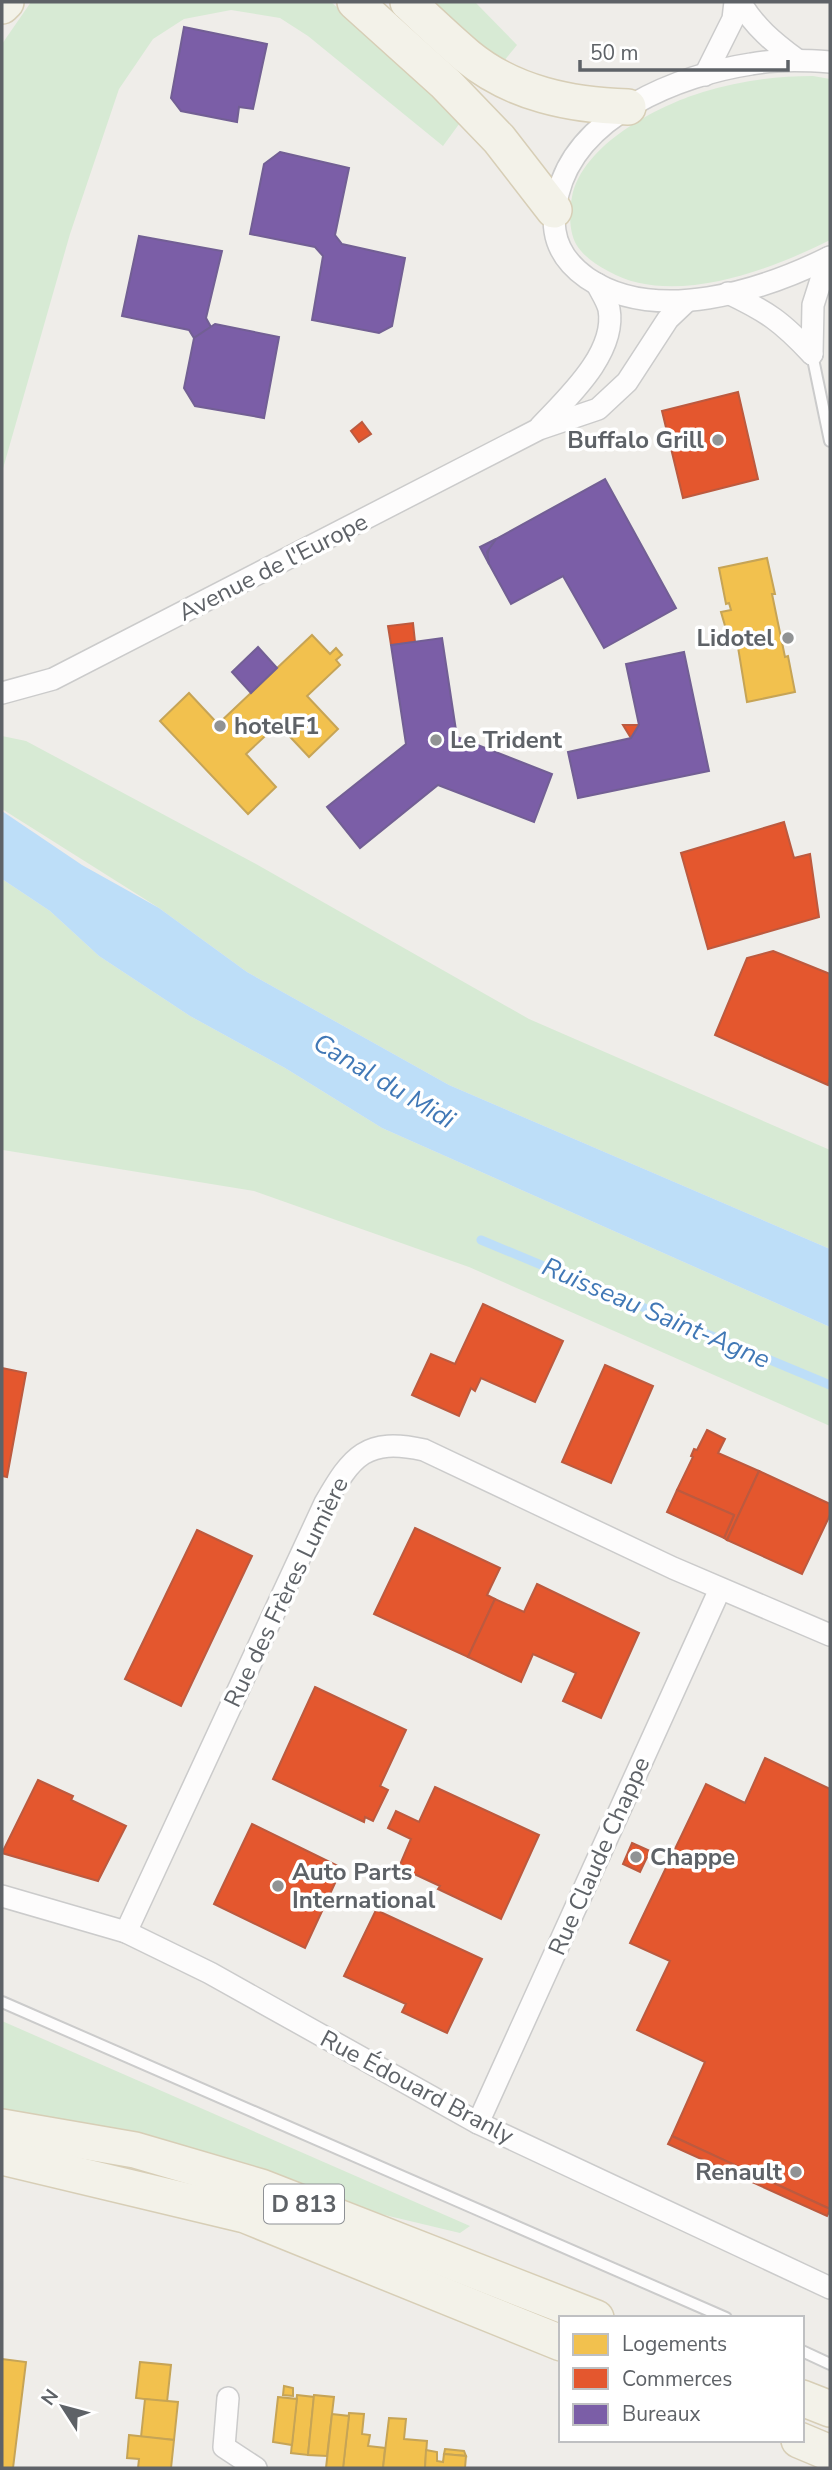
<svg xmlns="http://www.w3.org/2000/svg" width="832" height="2470" font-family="'Nunito Sans',sans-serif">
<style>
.green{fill:#d7ead4}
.water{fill:#bddef8}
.homes{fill:#f2c14e;stroke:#c6a456;stroke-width:2}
.shops{fill:#e4572e;stroke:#bc5a3f;stroke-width:2}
.offices{fill:#7b5ea7;stroke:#725f94;stroke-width:2}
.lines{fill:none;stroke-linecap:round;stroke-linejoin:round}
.stream{stroke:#bddef8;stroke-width:9}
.service-casing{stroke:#cbcbcb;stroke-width:14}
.minor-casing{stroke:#cbcbcb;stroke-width:24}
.primary-casing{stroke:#d7ceb6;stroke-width:38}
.service{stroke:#fdfcfc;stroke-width:10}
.minor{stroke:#fdfcfc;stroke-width:21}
.primary{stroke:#f3f2e9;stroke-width:35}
.poi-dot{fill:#919394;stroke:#fff;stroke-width:2.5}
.labels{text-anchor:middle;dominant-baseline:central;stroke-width:7;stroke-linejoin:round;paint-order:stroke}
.shield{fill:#fff;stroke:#8e9195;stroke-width:2}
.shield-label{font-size:23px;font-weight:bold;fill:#5e6267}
.poi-label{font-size:24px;font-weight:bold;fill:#5e6267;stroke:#fff;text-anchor:start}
.street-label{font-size:24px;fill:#5e6267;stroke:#fff}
.water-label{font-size:26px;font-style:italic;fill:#4178b6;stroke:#fff}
</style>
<rect width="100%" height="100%" fill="#efede9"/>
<g class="green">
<path d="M 31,2 L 331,2 L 462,120 L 443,146 L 308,36 L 280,18 L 231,10 L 184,19 L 153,39 L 119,89 L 70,234 L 2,472 L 2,44 Z"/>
<path d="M 433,2 L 475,2 L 517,45 L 504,61 L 476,43 Z"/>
<path d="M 813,76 L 830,79 L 830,240 C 770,270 672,308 608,271 C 596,265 583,256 576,244 C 569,231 569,212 572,197 C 582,145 657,106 703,92 C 739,81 776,76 813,76 Z"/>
<path d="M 2,736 L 26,741 L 256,864 L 529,1019 L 830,1150 L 830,1249 L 449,1085 L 247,972 L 159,908 L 2,809 Z"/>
<path d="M 2,879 L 50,911 L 99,956 L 190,1016 L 285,1068 L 382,1128 L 830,1327 L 830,1426 L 469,1267 L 254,1191 L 3,1150 Z"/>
<path d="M 2,2021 L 470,2226 L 460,2233 L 347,2206 L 2,2115 Z"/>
</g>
<path class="water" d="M 2,811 L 82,865 L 159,908 L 247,972 L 449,1085 L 830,1249 L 830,1327 L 382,1128 L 285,1068 L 190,1016 L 99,956 L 50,911 L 2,879 Z"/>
<g class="homes">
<path d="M 767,558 L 775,594 L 772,594 L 785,657 L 788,656 L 795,692 L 747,702 L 737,641 L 730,643 L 721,612 L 731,610 L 729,603 L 726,604 L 719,568 Z"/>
<path d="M 312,635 L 330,654 L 336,648 L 342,655 L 336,660 L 340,665 L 307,696 L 338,729 L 309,757 L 278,724 L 246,754 L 276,787 L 248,814 L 160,721 L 189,693 L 218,724 Z"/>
<path d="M 2,2359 L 26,2362 L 13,2468 L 2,2468 Z"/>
<path d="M 140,2362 L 171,2365 L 167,2402 L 136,2398 Z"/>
<path d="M 284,2386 L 293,2388 L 293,2396 L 283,2395 Z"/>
<path d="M 297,2395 L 314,2397 L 308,2455 L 291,2453 Z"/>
<path d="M 314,2395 L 334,2397 L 327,2456 L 308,2455 Z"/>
<path d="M 278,2397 L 297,2399 L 292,2445 L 273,2442 Z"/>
<path d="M 145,2399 L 178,2402 L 174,2440 L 141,2437 Z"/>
<path d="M 349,2413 L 364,2414 L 362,2434 L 370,2435 L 368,2446 L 385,2448 L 383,2468 L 343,2468 Z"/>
<path d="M 332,2414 L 349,2416 L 343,2468 L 326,2468 Z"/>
<path d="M 389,2418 L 406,2419 L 404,2439 L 427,2441 L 425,2468 L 383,2468 Z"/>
<path d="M 129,2435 L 174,2440 L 171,2468 L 138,2468 L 139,2459 L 127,2458 Z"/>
<path d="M 445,2449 L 464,2451 L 466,2456 L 444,2454 Z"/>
<path d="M 426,2450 L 437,2452 L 437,2461 L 443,2462 L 444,2454 L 466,2456 L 465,2468 L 425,2468 Z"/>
</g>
<g class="shops">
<path d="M 738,392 L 758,479 L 683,498 L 662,411 Z"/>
<path d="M 362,422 L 371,434 L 359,442 L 351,431 Z"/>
<path d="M 413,623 L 415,642 L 391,645 L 388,626 Z"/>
<path d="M 623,725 L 639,725 L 631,738 Z"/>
<path d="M 784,822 L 794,858 L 810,854 L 819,917 L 708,949 L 681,853 Z"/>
<path d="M 773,951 L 830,974 L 830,1077 L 828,1085 L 715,1035 L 747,958 Z"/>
<path d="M 483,1304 L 563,1341 L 535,1402 L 481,1378 L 475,1391 L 471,1388 L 459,1416 L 412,1395 L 431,1354 L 455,1364 Z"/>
<path d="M 605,1365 L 653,1386 L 611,1483 L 562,1462 Z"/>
<path d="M 2,1368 L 26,1373 L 7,1477 L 2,1476 Z"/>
<path d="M 707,1430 L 725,1439 L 718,1453 L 759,1471 L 727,1540 L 724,1538 L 734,1515 L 677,1490 L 693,1457 L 691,1456 L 694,1449 L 697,1450 Z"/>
<path d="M 759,1471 L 830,1504 L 830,1515 L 802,1574 L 727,1540 Z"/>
<path d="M 677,1490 L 734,1515 L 724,1538 L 667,1512 Z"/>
<path d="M 415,1528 L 500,1568 L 487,1595 L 495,1599 L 468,1657 L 374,1614 Z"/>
<path d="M 197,1530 L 252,1556 L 181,1706 L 125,1679 Z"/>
<path d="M 537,1584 L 639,1633 L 601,1718 L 563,1701 L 576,1673 L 533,1654 L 521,1682 L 468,1657 L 495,1599 L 524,1612 Z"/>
<path d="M 315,1687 L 406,1730 L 380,1786 L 388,1790 L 373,1821 L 365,1817 L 364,1822 L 273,1779 Z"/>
<path d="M 765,1758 L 830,1789 L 830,2209 L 672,2136 L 705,2062 L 637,2030 L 670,1961 L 630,1943 L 706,1784 L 745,1803 Z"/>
<path d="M 38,1780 L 73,1796 L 71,1800 L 126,1826 L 98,1881 L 2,1853 Z"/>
<path d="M 435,1787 L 539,1835 L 501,1919 L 438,1889 L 440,1886 L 399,1867 L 411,1839 L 388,1828 L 396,1811 L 419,1822 Z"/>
<path d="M 252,1824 L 342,1868 L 305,1948 L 214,1904 Z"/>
<path d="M 632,1843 L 650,1851 L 640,1872 L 623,1864 Z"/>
<path d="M 376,1910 L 482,1959 L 447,2033 L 402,2012 L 406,2004 L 344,1976 Z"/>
<path d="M 672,2136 L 830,2209 L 830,2210 L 827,2216 L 668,2144 Z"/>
</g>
<g class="offices">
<path d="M 184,27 L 267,44 L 253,109 L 239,107 L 237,122 L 181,111 L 171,98 Z"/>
<path d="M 280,152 L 349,168 L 335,235 L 342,244 L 405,258 L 392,326 L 379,333 L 312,320 L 323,256 L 315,247 L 250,234 L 264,164 Z"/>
<path d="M 139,236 L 222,251 L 206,318 L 211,327 L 194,338 L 189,330 L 122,316 Z"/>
<path d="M 215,324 L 279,337 L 264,418 L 195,406 L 184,388 L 194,338 Z"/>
<path d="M 605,479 L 676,608 L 604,648 L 563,576 L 511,604 L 489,564 L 487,555 L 490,546 L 496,539 Z"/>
<path d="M 496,539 L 487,552 L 489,564 L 480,547 Z"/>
<path d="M 442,638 L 457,737 L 552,774 L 534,822 L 438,785 L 360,848 L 327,807 L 406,744 L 391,645 Z"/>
<path d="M 258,647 L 277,668 L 251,693 L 232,672 Z"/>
<path d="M 684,652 L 709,771 L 578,798 L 568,752 L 631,738 L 639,725 L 626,664 Z"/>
</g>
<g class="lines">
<path class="stream" d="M 481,1240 L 830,1385"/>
<g class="service-casing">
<g id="service">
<path d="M 812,354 L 830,441"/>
<path d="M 2,2002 L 726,2318"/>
<path d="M 802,2351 L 830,2364"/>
</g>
</g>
<g class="minor-casing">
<g id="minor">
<path d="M 740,2 C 755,27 773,42 796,59"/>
<path d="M 830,62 C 803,60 777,59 751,64 C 679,75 577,115 558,194 C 555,206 553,218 555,231 C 558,251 570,266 587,278 C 656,325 761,291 830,257"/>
<path d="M 705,75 L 733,19 L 735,2"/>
<path d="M 728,293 C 768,312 782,322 812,354"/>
<path d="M 812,354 L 813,305 L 828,258"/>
<path d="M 540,427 C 567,398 617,353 609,309 C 607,301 601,292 597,284"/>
<path d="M 2,693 L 53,679 L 539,429 L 598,409 L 627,382 L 668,319 L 687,301"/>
<path d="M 2,1896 L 126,1932 L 210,1973 L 478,2123 L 830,2288"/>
<path d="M 126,1932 L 325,1503 C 352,1456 366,1437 424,1450 L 673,1568 L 830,1635"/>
<path d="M 478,2123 L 720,1589"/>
<path d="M 228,2398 L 224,2447 L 256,2468"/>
</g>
</g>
<g class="primary-casing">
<g id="primary">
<path d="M 355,2 L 446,84 L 499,139 L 554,210"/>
<path d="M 408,2 C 427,20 447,39 467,56 C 513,94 571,105 628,107"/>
<path d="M 2,6 L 6,2"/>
<path d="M 2,2127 L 135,2150 L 261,2187 L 596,2318"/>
<path d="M 2,2157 L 245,2215 L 561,2343"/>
<path d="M 802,2398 L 830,2409"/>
<path d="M 799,2440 L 830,2453"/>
</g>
</g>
<use href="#service" class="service"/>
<use href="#minor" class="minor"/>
<use href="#primary" class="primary"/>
</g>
<g class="poi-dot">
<circle cx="718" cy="440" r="7"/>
<circle cx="788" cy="638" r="7"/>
<circle cx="220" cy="726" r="7"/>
<circle cx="436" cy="740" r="7"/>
<circle cx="636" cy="1857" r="7"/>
<circle cx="278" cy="1886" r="7"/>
<circle cx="796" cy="2172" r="7"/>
</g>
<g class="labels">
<rect class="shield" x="264" y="2184.5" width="80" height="39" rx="5"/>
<g class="shield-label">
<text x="304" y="2204">D 813</text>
</g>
<g class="poi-label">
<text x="704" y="440" text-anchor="end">Buffalo Grill</text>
<text x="774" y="638" text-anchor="end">Lidotel</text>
<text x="234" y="726">hotelF1</text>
<text x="450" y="740">Le Trident</text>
<text x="650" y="1857">Chappe</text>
<text x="292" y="1872">Auto Parts<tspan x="292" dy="28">International</tspan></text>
<text x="782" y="2172" text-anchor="end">Renault</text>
</g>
<g class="street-label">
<text transform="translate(273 567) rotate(-27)">Avenue de l'Europe</text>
<text transform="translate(286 1592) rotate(-64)">Rue des Frères Lumière</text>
<text transform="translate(599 1856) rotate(-66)">Rue Claude Chappe</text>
<text transform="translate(417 2087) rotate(28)">Rue Édouard Branly</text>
</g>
<g class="water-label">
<text transform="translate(384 1081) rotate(31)">Canal du Midi</text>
<text transform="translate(656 1313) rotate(23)">Ruisseau Saint-Agne</text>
</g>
</g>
<rect width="832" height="2470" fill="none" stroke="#5e6267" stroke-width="7"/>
<rect x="559" y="2316" width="245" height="126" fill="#ffffff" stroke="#bfc0c2" stroke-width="2"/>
<rect x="573" y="2334" width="35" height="21" fill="#f2c14e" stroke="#bfc0c2" stroke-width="2"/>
<text x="622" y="2351" font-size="21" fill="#5e6267">Logements</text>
<rect x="573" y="2368" width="35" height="21" fill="#e4572e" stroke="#bfc0c2" stroke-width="2"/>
<text x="622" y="2386" font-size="21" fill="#5e6267">Commerces</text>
<rect x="573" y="2404" width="35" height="21" fill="#7b5ea7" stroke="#bfc0c2" stroke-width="2"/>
<text x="622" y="2421" font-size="21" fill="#5e6267">Bureaux</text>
<g transform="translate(63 2407) rotate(306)" stroke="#ffffff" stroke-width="5" paint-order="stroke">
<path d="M0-5L12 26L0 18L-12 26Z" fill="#5e6267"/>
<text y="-10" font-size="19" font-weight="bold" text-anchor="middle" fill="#5e6267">N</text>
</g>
<path d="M580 60v10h208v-10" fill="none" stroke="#5e6267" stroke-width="3.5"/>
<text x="590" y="60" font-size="21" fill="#5e6267" stroke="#ffffff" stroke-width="5" paint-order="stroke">50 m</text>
</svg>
